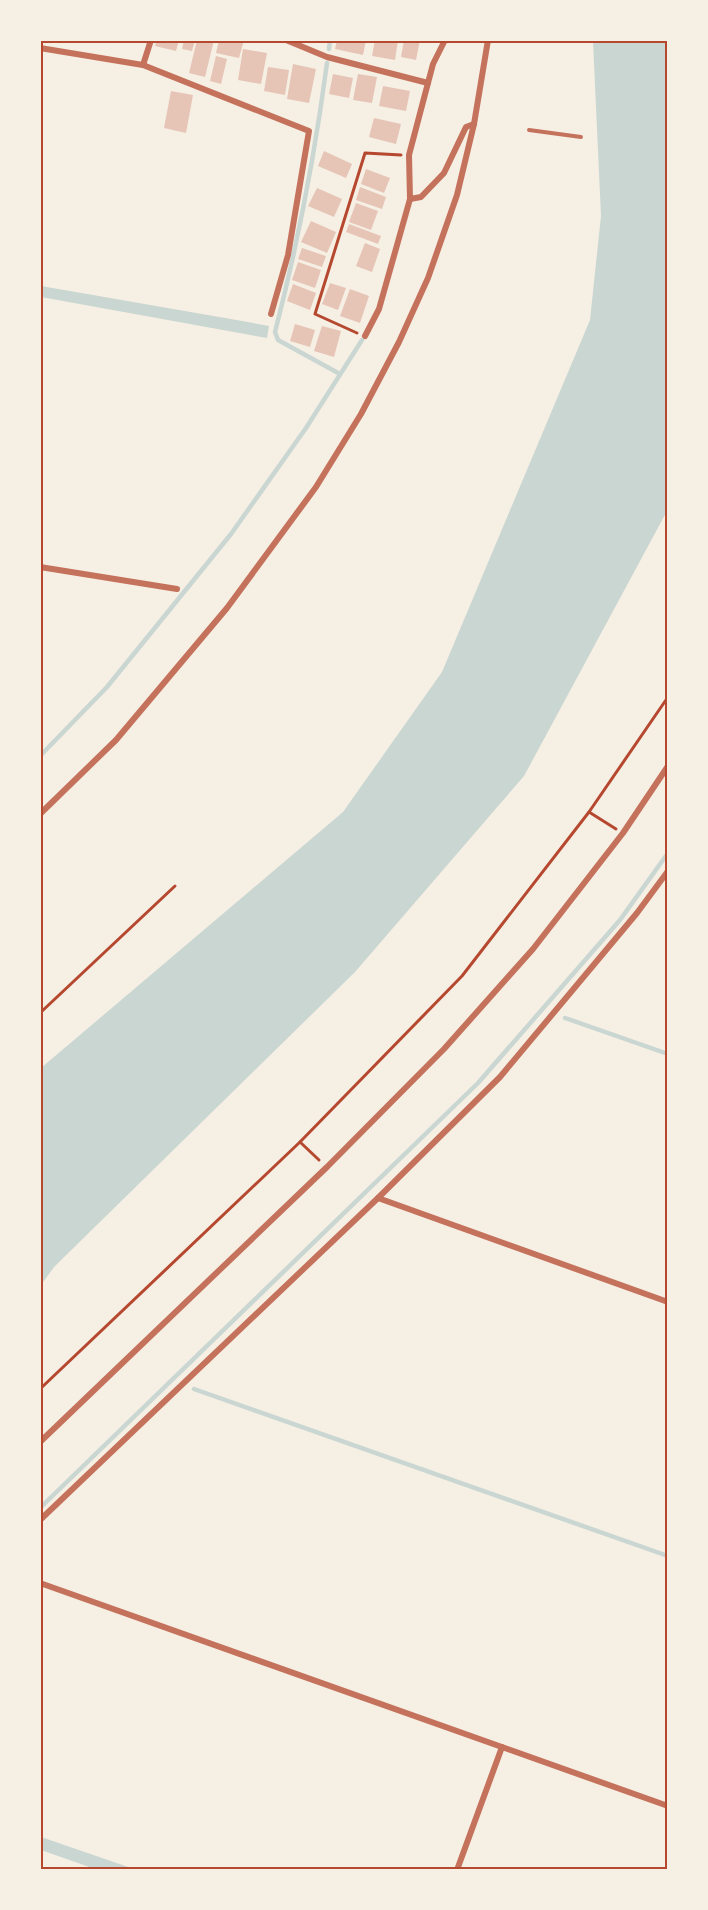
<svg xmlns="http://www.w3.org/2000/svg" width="708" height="1910" font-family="Arial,sans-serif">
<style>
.water{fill:#c9d6d2}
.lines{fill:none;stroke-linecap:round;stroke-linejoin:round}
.stream{stroke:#c9d6d2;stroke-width:4.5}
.building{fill:#e6c5b7}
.path{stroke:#b5482f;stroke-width:3}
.service{stroke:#c5725c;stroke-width:4}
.minor{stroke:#c5725c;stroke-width:6}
.neatline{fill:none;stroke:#b5482f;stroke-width:2}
</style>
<rect width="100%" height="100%" fill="#f6efe4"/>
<g class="water">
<path d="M 593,41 L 667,41 L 667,511 L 524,776 L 355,972 L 54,1267 L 41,1285 L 41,1068 L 343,812 L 442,672 L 590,320 L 601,216 Z"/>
<path d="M 41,286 L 248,322 L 269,326 L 267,338 L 41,297 Z"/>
<path d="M 41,1837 L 134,1869 L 95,1869 L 41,1850 Z"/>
</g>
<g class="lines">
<g class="stream">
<path d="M 329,49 L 330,40"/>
<path d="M 327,63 C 315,154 298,243 275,332 L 278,340 L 340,374"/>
<path d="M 40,756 L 107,687 L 231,534 L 306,428 L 362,340"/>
<path d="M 565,1018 L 668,1054"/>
<path d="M 194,1389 L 668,1556"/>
<path d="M 40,1508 L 478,1083 L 620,920 L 668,853"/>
</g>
</g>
<g class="building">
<path d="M 157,40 L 179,40 L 176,51 L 155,46 Z"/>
<path d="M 184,40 L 195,40 L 192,51 L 182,49 Z"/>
<path d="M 197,40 L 214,40 L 205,77 L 189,73 Z"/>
<path d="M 219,40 L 244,40 L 239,58 L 216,53 Z"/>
<path d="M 337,40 L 366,40 L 363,55 L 335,49 Z"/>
<path d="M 375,40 L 398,40 L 395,60 L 372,56 Z"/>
<path d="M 404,40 L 420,40 L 416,60 L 401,57 Z"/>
<path d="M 243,49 L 267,53 L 261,84 L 238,80 Z"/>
<path d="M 216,56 L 227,59 L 221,84 L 210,81 Z"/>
<path d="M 293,64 L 316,69 L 309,103 L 287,99 Z"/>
<path d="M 268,67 L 289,70 L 285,95 L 264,91 Z"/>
<path d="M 333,74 L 353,78 L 349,98 L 329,94 Z"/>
<path d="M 358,74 L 377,77 L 372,103 L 353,100 Z"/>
<path d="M 383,86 L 410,91 L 406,111 L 379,106 Z"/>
<path d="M 171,91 L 193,95 L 186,133 L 164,128 Z"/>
<path d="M 374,118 L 401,124 L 396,144 L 369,137 Z"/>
<path d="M 324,151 L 352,164 L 346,178 L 318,166 Z"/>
<path d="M 366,169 L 390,178 L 384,193 L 361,184 Z"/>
<path d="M 360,187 L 386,197 L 382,209 L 356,200 Z"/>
<path d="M 317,188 L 342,199 L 334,217 L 308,206 Z"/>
<path d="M 356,203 L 378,211 L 371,230 L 349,222 Z"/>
<path d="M 311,221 L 336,232 L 327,253 L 301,242 Z"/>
<path d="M 349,224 L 381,236 L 378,244 L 346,232 Z"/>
<path d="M 365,243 L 380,249 L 372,272 L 356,266 Z"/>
<path d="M 302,248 L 326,256 L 322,267 L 298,259 Z"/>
<path d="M 298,262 L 321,270 L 315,288 L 292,280 Z"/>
<path d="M 330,283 L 346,288 L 338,310 L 322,304 Z"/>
<path d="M 293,284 L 316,293 L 310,310 L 287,301 Z"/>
<path d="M 350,289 L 369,296 L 360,323 L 340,316 Z"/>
<path d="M 295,324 L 315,330 L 310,347 L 290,341 Z"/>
<path d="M 322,326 L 341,331 L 334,357 L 314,351 Z"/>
</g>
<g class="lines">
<g class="path">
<path d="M 357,333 L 315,314 L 365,153 L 401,155"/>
<path d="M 589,812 L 616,829"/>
<path d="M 40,1013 L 175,886"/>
<path d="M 300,1142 L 319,1160"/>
<path d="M 40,1389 L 300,1142 L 462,976 L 589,812 L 668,697"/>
</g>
<path class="service" d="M 529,130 L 581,137"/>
<g class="minor">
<path d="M 286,40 L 327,57 L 428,83"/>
<path d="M 40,48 L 143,65 L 309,131 L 288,255 L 271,314"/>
<path d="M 143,65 L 151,40"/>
<path d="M 410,199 L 421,197 L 444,173 L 466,127 L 474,124"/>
<path d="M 365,336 L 379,309 L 410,199 L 409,155 L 433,64 L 445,40"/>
<path d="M 40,567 L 177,589"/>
<path d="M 40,814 L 116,740 L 227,608 L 316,487 L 361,414 L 399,342 L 428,278 L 457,195 L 474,124 L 488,40"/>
<path d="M 378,1198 L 668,1302"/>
<path d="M 40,1442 L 327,1167 L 444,1049 L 533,949 L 623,833 L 668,766"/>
<path d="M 40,1520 L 378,1198 L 500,1077 L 637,913 L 668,871"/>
<path d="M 40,1583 L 668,1806"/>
<path d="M 457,1870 L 502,1747"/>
</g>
</g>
<rect width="708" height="1910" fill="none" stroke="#f6efe4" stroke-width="84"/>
<rect x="42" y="42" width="624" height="1826" class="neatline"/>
</svg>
